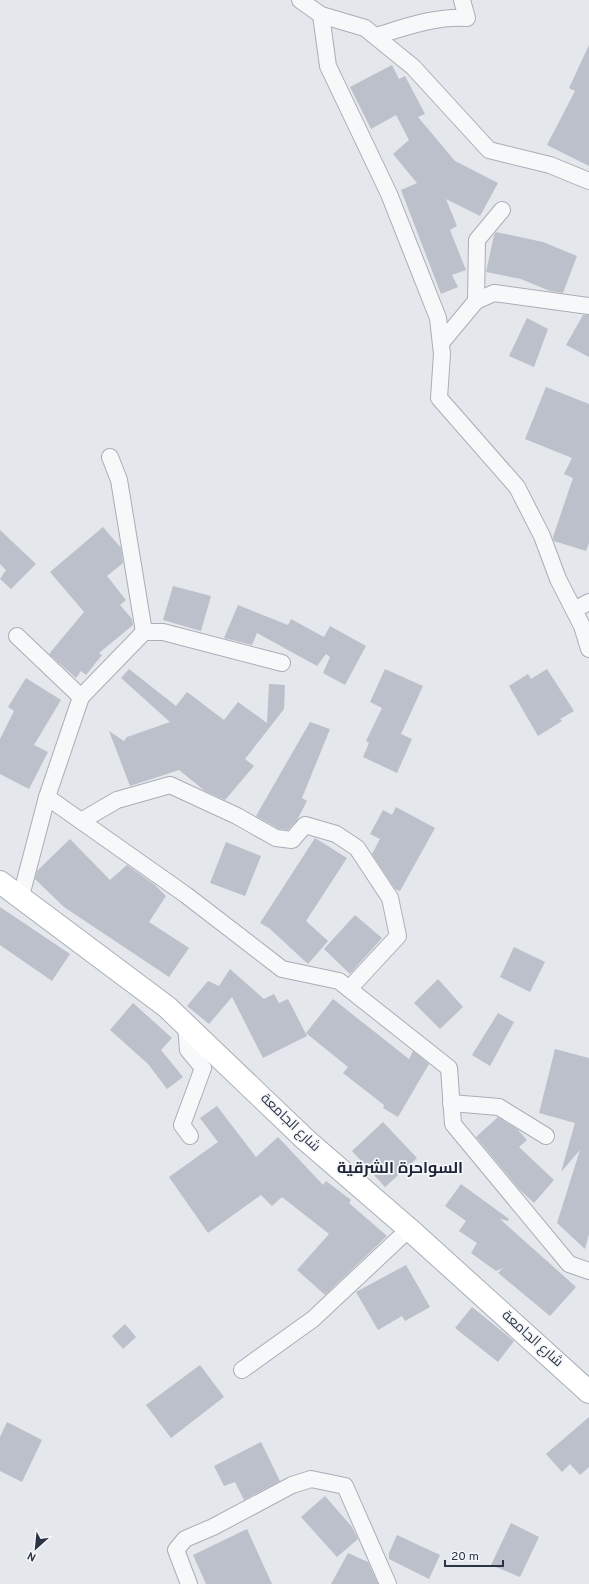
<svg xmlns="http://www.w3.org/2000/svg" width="589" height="1584" font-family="Overpass,Cairo,sans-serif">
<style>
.building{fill:#bbc0ca}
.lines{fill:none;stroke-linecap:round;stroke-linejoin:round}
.street-casing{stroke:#a9aeb7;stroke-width:18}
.secondary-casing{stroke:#a9aeb7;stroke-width:24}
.street{stroke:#f7f8fa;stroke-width:16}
.secondary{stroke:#fff;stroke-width:22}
.labels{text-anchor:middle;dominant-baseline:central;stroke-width:3.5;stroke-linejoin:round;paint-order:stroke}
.street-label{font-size:14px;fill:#2b3445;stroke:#f4f6f9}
.quarter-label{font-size:16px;font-weight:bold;fill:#1d2536;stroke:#f4f6f9}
</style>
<rect width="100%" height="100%" fill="#e4e7ec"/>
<g class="building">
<path d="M 589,45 L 589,166 L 547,145 L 575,91 L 569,88 Z"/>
<path d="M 392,65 L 399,79 L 405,76 L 425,114 L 418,117 L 455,161 L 498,183 L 480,216 L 446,199 L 457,226 L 450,230 L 466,270 L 452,275 L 458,287 L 441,294 L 401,190 L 417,183 L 393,154 L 409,140 L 396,115 L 371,129 L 350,87 Z"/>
<path d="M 496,232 L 543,242 L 577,256 L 563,293 L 550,291 L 521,279 L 486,272 L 494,235 Z"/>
<path d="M 583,315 L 589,315 L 589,357 L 566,345 Z"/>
<path d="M 527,318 L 548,329 L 534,367 L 509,356 Z"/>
<path d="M 546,387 L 589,404 L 589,543 L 586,551 L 554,541 L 553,537 L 573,478 L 564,474 L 572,458 L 525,439 Z"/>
<path d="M 103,527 L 121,548 L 123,563 L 107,576 L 126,600 L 120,605 L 132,619 L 133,625 L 99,653 L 102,655 L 86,675 L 81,671 L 76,678 L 49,654 L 84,612 L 50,572 Z"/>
<path d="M 0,530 L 36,564 L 11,589 L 0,579 L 6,570 L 0,564 Z"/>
<path d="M 173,586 L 211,596 L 201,631 L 163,620 Z"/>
<path d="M 238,605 L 288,625 L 291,619 L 324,637 L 330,626 L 366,646 L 345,685 L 323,673 L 330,657 L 326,654 L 317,666 L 257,633 L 252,645 L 224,638 Z"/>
<path d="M 129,669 L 176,706 L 187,692 L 224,720 L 238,702 L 267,723 L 269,684 L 285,685 L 284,709 L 245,759 L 254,766 L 225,800 L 205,791 L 179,770 L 130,786 L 109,731 L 124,741 L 127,737 L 170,722 L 121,678 Z"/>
<path d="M 385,669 L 423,686 L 401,734 L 412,739 L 397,773 L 363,757 L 369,743 L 366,741 L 382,708 L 370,702 Z"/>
<path d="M 547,669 L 574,711 L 560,719 L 562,721 L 538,736 L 509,686 L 528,674 L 531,679 Z"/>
<path d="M 26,678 L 61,700 L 34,745 L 48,752 L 29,789 L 0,774 L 0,739 L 14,711 L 8,707 Z"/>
<path d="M 310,722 L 330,729 L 302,798 L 307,801 L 297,820 L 288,830 L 279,829 L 256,816 Z"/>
<path d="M 396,807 L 435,828 L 400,891 L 395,889 L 372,854 L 380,839 L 370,834 L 383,810 L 392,815 Z"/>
<path d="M 315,838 L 347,858 L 306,921 L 328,941 L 308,964 L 269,928 L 260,923 Z"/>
<path d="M 70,839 L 110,880 L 127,865 L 155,885 L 166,896 L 149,922 L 189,948 L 169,977 L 64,907 L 35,879 L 37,871 Z"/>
<path d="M 226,842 L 261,856 L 245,896 L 210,883 Z"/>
<path d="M 0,907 L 70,954 L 52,981 L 0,945 Z"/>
<path d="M 355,915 L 382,938 L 350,974 L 324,949 Z"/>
<path d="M 514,947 L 545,962 L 530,992 L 500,977 Z"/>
<path d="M 230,969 L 264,999 L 274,994 L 279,1003 L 288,999 L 307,1036 L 263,1058 L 232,997 L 209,1024 L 187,1006 L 208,981 L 219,986 Z"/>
<path d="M 438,979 L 463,1007 L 440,1029 L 414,1003 Z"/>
<path d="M 333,999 L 409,1059 L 413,1051 L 429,1064 L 398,1117 L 383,1108 L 384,1105 L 343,1073 L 348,1067 L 306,1033 Z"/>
<path d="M 133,1003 L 172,1038 L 161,1050 L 183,1077 L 167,1089 L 148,1064 L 110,1030 Z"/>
<path d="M 498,1013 L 514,1022 L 490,1066 L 472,1055 Z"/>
<path d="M 555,1049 L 589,1058 L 589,1234 L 585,1249 L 557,1223 L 580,1150 L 561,1172 L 575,1123 L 539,1113 Z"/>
<path d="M 217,1106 L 256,1157 L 278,1137 L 323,1185 L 326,1181 L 351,1200 L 349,1203 L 387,1236 L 325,1295 L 297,1270 L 329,1234 L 282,1197 L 272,1206 L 261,1195 L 208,1233 L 169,1177 L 218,1142 L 200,1118 Z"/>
<path d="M 498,1117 L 517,1129 L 527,1140 L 519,1147 L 554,1180 L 534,1203 L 519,1189 L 476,1137 Z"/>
<path d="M 383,1122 L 417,1158 L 385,1187 L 352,1151 Z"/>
<path d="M 461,1184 L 509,1219 L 508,1221 L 500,1219 L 576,1287 L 550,1316 L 498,1273 L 503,1268 L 496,1271 L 471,1253 L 477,1243 L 459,1231 L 466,1221 L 445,1206 Z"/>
<path d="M 406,1265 L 430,1307 L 405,1321 L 402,1316 L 378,1330 L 356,1292 Z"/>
<path d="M 472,1307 L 514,1341 L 498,1362 L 455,1328 Z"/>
<path d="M 125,1324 L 136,1337 L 123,1349 L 112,1336 Z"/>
<path d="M 200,1365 L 224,1397 L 171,1438 L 146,1405 Z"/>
<path d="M 589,1417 L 589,1467 L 580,1475 L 570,1464 L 562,1472 L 546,1454 Z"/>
<path d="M 7,1422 L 42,1440 L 22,1482 L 0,1471 L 0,1437 Z"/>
<path d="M 261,1442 L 280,1481 L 244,1500 L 235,1482 L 224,1486 L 214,1466 Z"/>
<path d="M 325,1496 L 352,1527 L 358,1539 L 337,1557 L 301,1517 Z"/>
<path d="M 511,1523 L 539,1537 L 520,1577 L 491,1565 Z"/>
<path d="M 247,1529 L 272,1584 L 206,1584 L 193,1555 Z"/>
<path d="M 397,1535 L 440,1555 L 429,1579 L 389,1559 L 389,1553 Z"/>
<path d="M 348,1553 L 368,1562 L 378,1584 L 331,1584 Z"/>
</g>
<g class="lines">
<g class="street-casing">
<g id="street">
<path d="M 300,0 L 321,15 L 365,28 L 413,67 L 489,150 L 550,165 L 589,181"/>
<path d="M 321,15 L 328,66 L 389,194 L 438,318 L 442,354 L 439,398 L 517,487 L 542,536 L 558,579 L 582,626 L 589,649"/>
<path d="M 376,36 C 406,27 435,16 467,18 L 462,0"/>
<path d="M 476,301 L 477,240 L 502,210"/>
<path d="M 441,343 L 476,301 L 494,293 L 589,306"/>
<path d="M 110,457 L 119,480 L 144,632"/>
<path d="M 574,610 L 589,602"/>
<path d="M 17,636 L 81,697"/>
<path d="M 47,797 L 186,895 L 282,969 L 339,981 L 449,1068 L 453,1124 L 569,1264 L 589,1271"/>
<path d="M 81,821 L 117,800 L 170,785 L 237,816 L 276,838 L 292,840 L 305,825 L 336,834 L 357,848 L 390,898 L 398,936 L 349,989"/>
<path d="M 21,896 L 47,797 L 81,697 L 144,632 L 163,632 L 282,663"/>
<path d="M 186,1025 L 188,1050 L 203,1068 L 182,1125 L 190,1136"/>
<path d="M 451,1103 L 499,1107 L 546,1136"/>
<path d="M 242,1370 L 313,1319 L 409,1229"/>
<path d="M 189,1584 L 176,1550 L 185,1539 L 213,1527 L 292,1485 L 311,1479 L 345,1486 L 388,1584"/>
</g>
</g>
<g class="secondary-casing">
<path id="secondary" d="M 0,882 L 167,1007 L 306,1140 L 409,1229 L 589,1392"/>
</g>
<use href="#street" class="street"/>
<use href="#secondary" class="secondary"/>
</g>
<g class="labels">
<g class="street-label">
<text transform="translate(290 1123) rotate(44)">شارع الجامعة</text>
<text transform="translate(532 1339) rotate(42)">شارع الجامعة</text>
</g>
<g class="quarter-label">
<text x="400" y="1169">السواحرة الشرقية</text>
</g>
</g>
<g transform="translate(36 1548) rotate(207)" stroke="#f4f6f9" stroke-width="3" paint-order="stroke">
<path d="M0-3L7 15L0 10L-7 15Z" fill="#2b3445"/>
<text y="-6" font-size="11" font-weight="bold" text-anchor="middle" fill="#2b3445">N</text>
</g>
<path d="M445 1560v6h58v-6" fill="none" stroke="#2b3445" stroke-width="2"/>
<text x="451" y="1560" font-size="12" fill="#2b3445" stroke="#f4f6f9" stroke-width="3" paint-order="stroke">20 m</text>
</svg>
